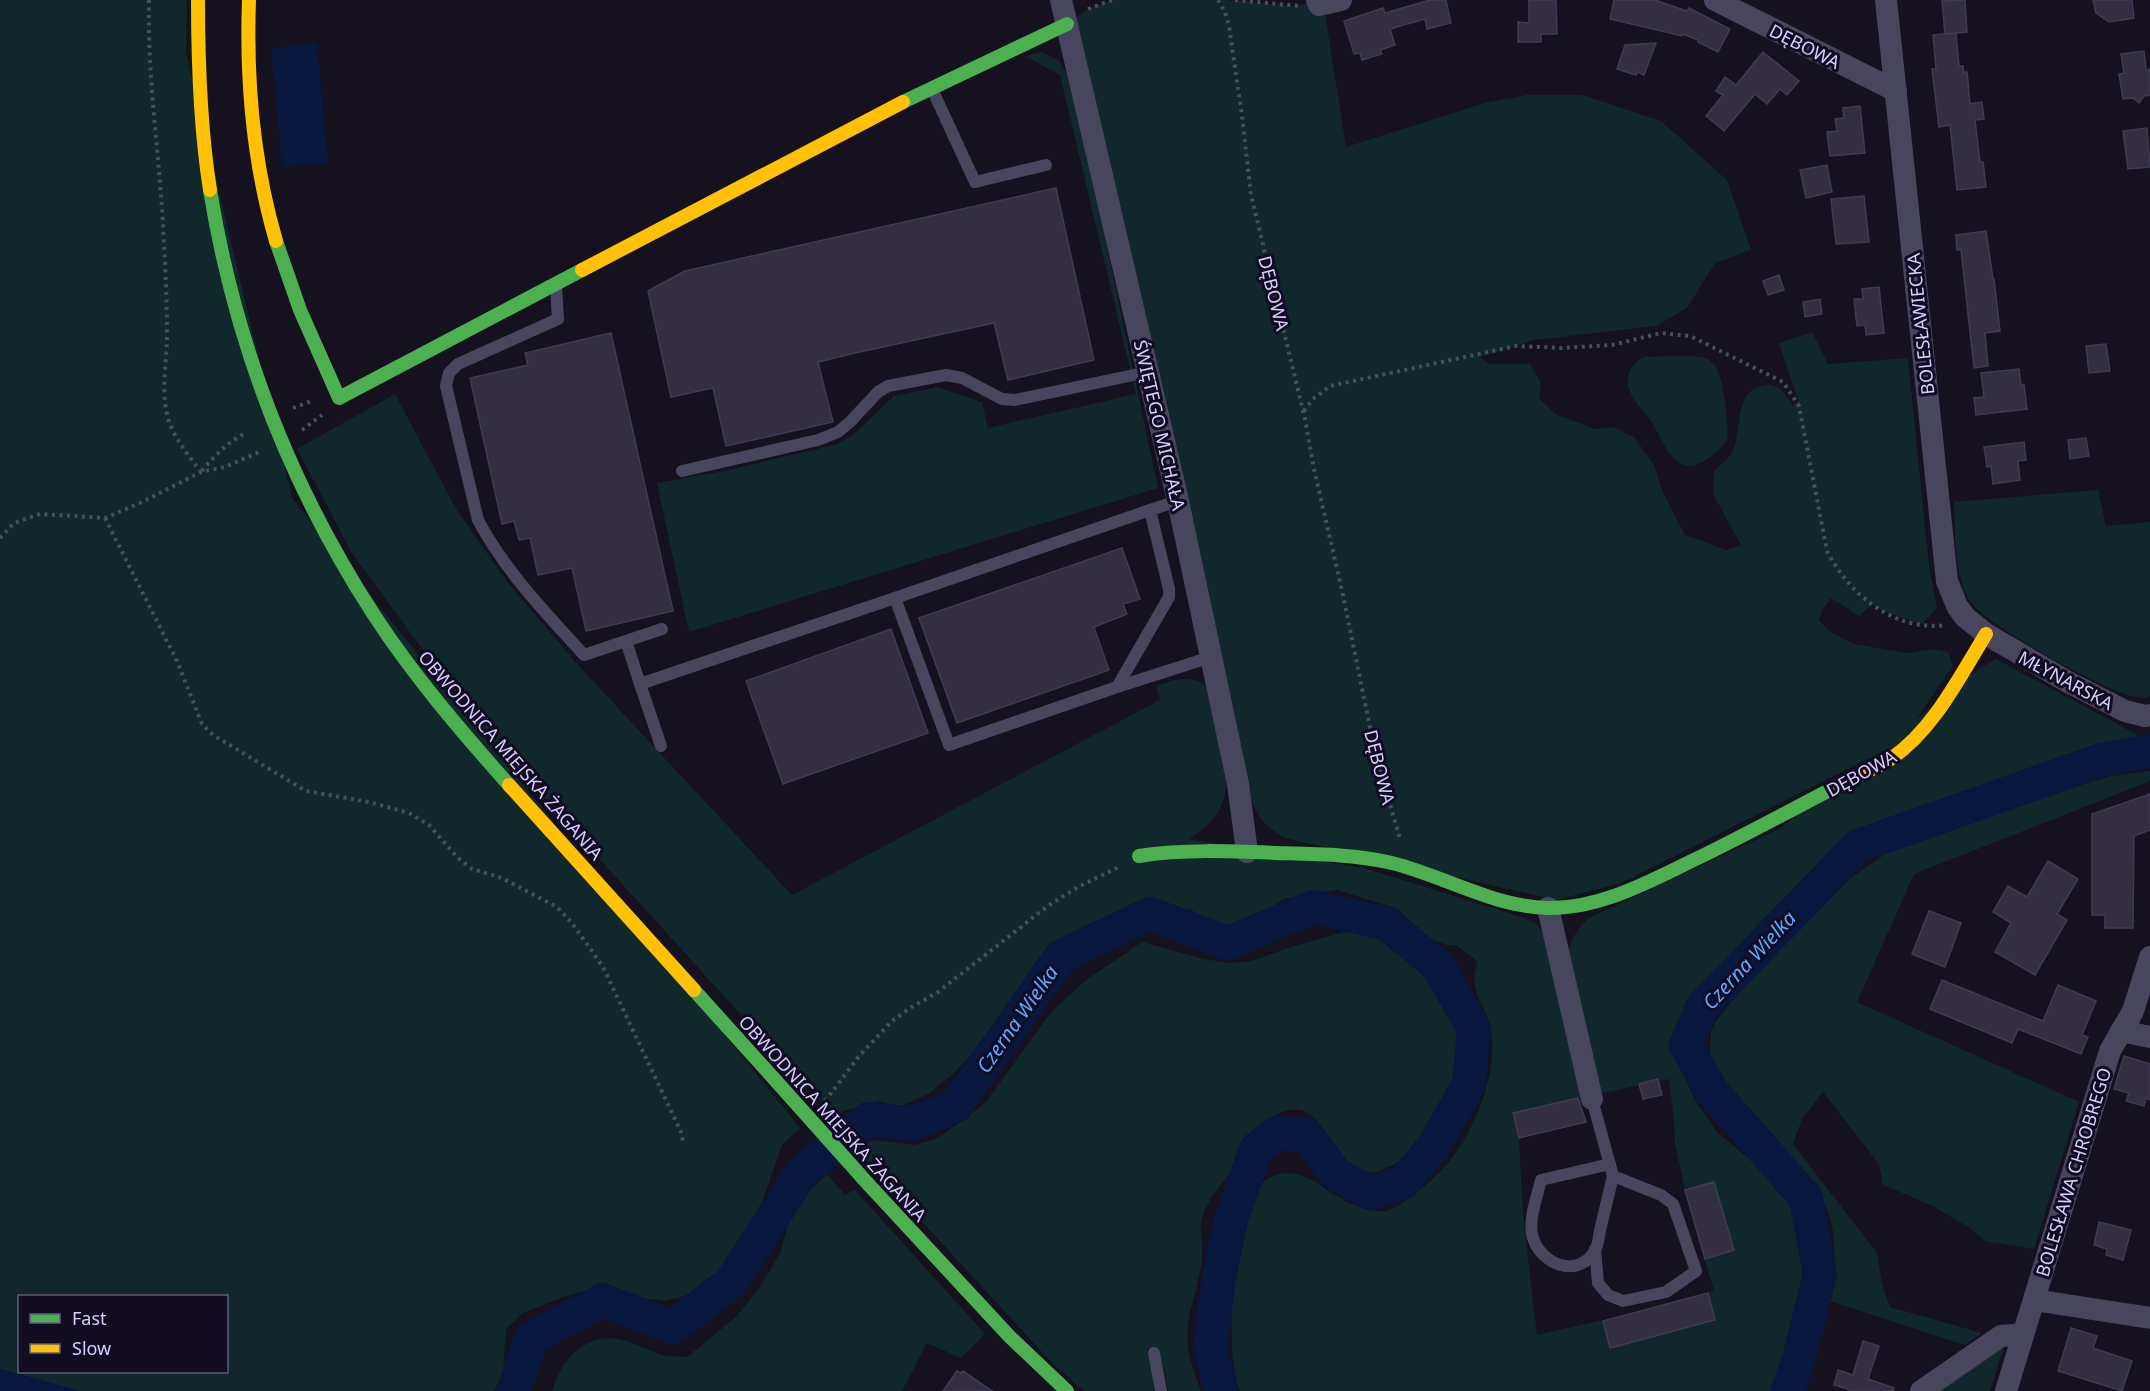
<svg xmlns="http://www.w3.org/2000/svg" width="2150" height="1391" font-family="'Noto Sans',sans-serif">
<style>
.green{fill:#10282b;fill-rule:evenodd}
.water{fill:#08173e}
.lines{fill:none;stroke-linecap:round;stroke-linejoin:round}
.river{stroke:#08173e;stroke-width:34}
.building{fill:#332f40;stroke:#413b52;stroke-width:1.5}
.path{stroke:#44505f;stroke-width:4;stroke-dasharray:3 4.5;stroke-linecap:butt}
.lane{stroke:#48465f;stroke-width:12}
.street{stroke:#48465f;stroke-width:22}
.fast{stroke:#4caf50;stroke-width:14}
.slow{stroke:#ffc107;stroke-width:14}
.fast-bridge{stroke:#4caf50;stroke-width:14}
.labels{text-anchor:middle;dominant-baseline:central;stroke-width:6;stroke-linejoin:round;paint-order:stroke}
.street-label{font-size:18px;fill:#d7ceff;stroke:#120c23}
.water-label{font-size:20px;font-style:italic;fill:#5ca9ff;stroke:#120c23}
</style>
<rect width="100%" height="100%" fill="#15111e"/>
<g class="green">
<path d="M 0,0 L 187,0 L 186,53 L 292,498 L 800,1128 L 782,1145 L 764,1197 L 737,1252 L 709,1284 L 685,1296 L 665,1301 L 619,1295 L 595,1288 L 563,1297 L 523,1313 L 506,1329 L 503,1373 L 494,1391 L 80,1391 L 0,1369 ZM 20,1296 L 226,1296 L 226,1372 L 20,1372 Z"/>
<path d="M 1112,0 L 1227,0 L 1293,6 L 1323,1 L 1346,147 L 1485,103 L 1527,95 L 1583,95 L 1661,121 L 1727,180 L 1751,250 L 1715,263 L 1687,308 L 1656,326 L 1534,340 L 1480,357 L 1488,364 L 1530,364 L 1541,383 L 1539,399 L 1557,415 L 1595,429 L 1613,427 L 1634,437 L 1654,465 L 1664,495 L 1685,535 L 1727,550 L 1741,545 L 1713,494 L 1714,471 C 1720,465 1730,458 1733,451 C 1742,430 1734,389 1765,385 C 1780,383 1786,396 1793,406 L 1798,400 L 1779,343 L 1812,332 L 1828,364 L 1908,358 L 1929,566 L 1937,608 L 1922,624 L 1885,612 L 1872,604 L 1859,616 L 1831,598 L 1823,609 L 1819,620 L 1830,632 L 1854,644 L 1907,653 L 1933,649 L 1948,652 L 1953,666 L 1901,742 L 1621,883 L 1557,900 L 1285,838 C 1268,829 1260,820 1252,802 L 1075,18 L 1090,8 Z"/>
<path d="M 1042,52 L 1058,60 L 1067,74 L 1094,185 L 1158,488 L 689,632 L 657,483 L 724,471 L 838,444 L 854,434 L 894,396 L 937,387 L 982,402 L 988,428 L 1136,394 L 1060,75 L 1025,56 Z"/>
<path d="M 1643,357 C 1657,357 1696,354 1707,359 C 1713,362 1719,370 1720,377 C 1723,388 1730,429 1727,440 C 1726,443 1724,445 1722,447 C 1717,453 1710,457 1704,461 C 1674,479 1664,441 1651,421 C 1642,409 1626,394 1628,378 C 1629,368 1636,362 1643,357 Z"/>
<path d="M 395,394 L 456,509 L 508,583 L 578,665 L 792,895 L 1160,700 L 1156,686 C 1175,680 1190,673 1206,687 L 1226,776 C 1228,806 1213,825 1188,839 L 1364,868 L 1525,918 L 1536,924 L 1542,931 L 1584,1096 L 1512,1114 L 1519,1139 L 1523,1215 L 1537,1335 L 1603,1320 L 1610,1348 L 1715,1321 L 1708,1292 L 1714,1290 L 1704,1258 L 1734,1250 L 1714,1182 L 1685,1190 L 1675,1143 L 1674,1121 L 1669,1079 L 1598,1094 L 1568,952 C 1572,937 1578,928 1589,918 L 1781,828 L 1978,669 L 1996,659 L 2138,735 L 2130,744 L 2069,761 L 1960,797 L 1845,843 L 1817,865 L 1781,910 L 1678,1020 L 1674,1032 L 1675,1055 L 1696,1102 L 1718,1133 L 1764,1171 L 1794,1205 L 1807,1253 L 1804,1306 L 1793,1344 L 1785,1354 L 1774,1391 L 1240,1391 C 1224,1355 1233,1235 1250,1199 C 1255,1189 1266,1178 1276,1175 C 1294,1170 1309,1177 1323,1187 C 1339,1199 1364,1213 1385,1211 C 1399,1209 1433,1180 1443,1169 C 1473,1137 1498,1075 1491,1031 C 1489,1014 1475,997 1474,980 C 1474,974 1476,967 1478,962 L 1456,945 L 1447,945 L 1431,939 L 1396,908 L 1337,890 L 1284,899 L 1241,927 L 1219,925 L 1191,910 L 1148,904 L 1112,914 L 1071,935 L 1036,969 L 991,1035 L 953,1074 L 928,1094 L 899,1107 L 879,1101 L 837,1113 L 827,1109 L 480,728 L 352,553 L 297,449 Z"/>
<path d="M 2098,490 L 2106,526 L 2150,522 L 2150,696 C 2147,697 2144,699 2141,698 C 2113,697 1986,625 1970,601 C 1954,576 1955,531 1954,502 Z"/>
<path d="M 2150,771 L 2150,781 L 1914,874 L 1857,1002 L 2079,1102 L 2034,1249 L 1985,1241 L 1970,1228 L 1931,1205 L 1883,1185 L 1879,1164 L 1823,1092 L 1802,1119 L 1793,1144 L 1877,1253 L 1882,1284 L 1890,1307 L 1982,1333 L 1965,1345 L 1830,1301 C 1833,1278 1836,1255 1833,1232 C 1829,1192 1781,1145 1755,1115 C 1742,1100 1729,1085 1716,1070 L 1710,1055 L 1711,1033 L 1715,1023 L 1731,1002 L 1796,931 L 1849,879 L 1904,841 L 1977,816 L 2111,776 Z"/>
<path d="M 1351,930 C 1378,932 1403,950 1420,970 C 1428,978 1439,987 1444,997 C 1457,1022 1464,1058 1454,1085 C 1446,1108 1422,1140 1406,1157 C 1401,1162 1392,1165 1386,1168 C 1332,1195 1334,1101 1289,1110 C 1271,1114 1254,1133 1245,1148 C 1240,1154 1238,1162 1234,1168 C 1223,1183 1208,1198 1202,1217 C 1199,1227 1203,1246 1202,1258 C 1200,1286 1183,1320 1188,1347 C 1190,1362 1196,1377 1201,1391 L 1168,1391 C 1165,1368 1165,1362 1147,1348 L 1153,1377 L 1153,1391 L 1084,1391 L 1054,1365 L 857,1151 L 872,1140 L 915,1145 L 937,1138 L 948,1131 L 986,1102 L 1051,1012 L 1085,981 L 1142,942 L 1204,959 L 1230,963 L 1252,961 L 1288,948 Z"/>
<path d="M 827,1174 L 845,1195 L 855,1190 L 985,1334 L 961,1358 L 927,1343 L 902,1391 L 552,1391 C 560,1370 566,1355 587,1344 C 617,1329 635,1347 663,1355 C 671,1357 679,1356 687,1357 L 735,1318 L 757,1291 L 780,1254 L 789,1221 L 812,1188 Z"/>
<path d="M 2004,1346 L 1990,1391 L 1932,1391 Z"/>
</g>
<g class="water">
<path d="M 317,43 L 328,163 L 282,167 L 271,48 Z"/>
<path d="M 0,1369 L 80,1391 L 0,1391 Z"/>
</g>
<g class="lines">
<g class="river">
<path d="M 514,1391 L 531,1338 L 603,1300 L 673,1327 L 731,1282 L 803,1171 L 868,1119 L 912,1124 L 956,1106 L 1061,956 L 1150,914 L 1228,943 L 1314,907 L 1387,924 L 1438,966 L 1474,1029 L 1469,1084 L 1435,1144 L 1403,1183 L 1370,1193 L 1336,1174 L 1307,1135 L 1277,1133 L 1256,1149 L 1231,1220 L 1219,1277 L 1210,1347 L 1221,1391"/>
<path d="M 1788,1391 L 1799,1358 L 1820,1274 L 1806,1198 L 1711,1090 L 1686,1045 L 1702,1007 L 1858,846 L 2101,760 L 2150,751"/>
</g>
</g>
<g class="building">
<path d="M 1430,0 L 1446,0 L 1451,23 L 1427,29 L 1425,19 L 1390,29 L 1395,45 L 1380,50 L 1382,54 L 1362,60 L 1360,53 L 1354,54 L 1344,21 L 1383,8 L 1385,13 Z"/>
<path d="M 1529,0 L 1556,0 L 1557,34 L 1541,34 L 1541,42 L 1518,42 L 1518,22 L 1529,23 Z"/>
<path d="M 1614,0 L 1655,0 L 1687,11 L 1689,8 L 1730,29 L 1718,52 L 1698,42 L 1698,40 L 1683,34 L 1682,36 L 1610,19 Z"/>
<path d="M 1965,0 L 1967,32 L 1945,34 L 1942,1 Z"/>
<path d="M 2093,0 L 2132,0 L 2134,18 L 2109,22 L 2096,13 Z"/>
<path d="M 1956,33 L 1959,66 L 1963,66 L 1964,73 L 1967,72 L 1970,104 L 1982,102 L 1984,119 L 1975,120 L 1980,162 L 1983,162 L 1986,187 L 1957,190 L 1950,125 L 1939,127 L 1932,69 L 1936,69 L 1933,35 Z"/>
<path d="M 1656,43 L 1644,75 L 1637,72 L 1636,75 L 1617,69 L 1625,45 Z"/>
<path d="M 2144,51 L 2146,70 L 2150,69 L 2150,95 L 2144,96 L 2139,103 L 2133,98 L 2123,99 L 2119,74 L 2124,73 L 2121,54 Z"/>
<path d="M 1763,52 L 1799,81 L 1787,95 L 1780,89 L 1767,104 L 1755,94 L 1724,131 L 1706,116 L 1723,95 L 1716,91 L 1725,77 L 1736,85 Z"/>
<path d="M 1860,106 L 1865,153 L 1830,156 L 1827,132 L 1837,131 L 1835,119 L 1844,118 L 1843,108 Z"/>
<path d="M 2147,128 L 2150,167 L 2128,169 L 2123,131 Z"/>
<path d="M 1827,165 L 1832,192 L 1806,198 L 1800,170 Z"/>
<path d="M 1056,188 L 1094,360 L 1008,380 L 994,323 L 855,353 L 818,362 L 833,422 L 726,446 L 713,388 L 671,397 L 648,291 L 685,271 Z"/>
<path d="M 1864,196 L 1869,242 L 1836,244 L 1831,199 Z"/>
<path d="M 1986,231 L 1993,279 L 1994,279 L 2000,331 L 1985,333 L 1988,366 L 1974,368 L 1961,250 L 1957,250 L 1956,235 Z"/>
<path d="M 1779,275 L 1784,290 L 1768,295 L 1763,281 Z"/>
<path d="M 1879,287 L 1884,333 L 1866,335 L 1865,325 L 1857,326 L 1854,299 L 1863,299 L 1862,289 Z"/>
<path d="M 1820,299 L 1822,314 L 1805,317 L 1803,302 Z"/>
<path d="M 611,333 L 673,611 L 586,631 L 572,568 L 538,575 L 530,538 L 519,540 L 514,521 L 502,524 L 470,378 L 528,365 L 525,353 Z"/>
<path d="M 2106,344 L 2110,371 L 2089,373 L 2086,346 Z"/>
<path d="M 2019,369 L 2021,385 L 2024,385 L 2027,409 L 1976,415 L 1974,398 L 1984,397 L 1981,373 Z"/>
<path d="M 2086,438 L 2089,456 L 2070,459 L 2068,440 Z"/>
<path d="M 2024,442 L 2026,460 L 2018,461 L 2020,480 L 1993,484 L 1991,466 L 1987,467 L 1984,447 Z"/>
<path d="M 1122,548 L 1140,599 L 1123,604 L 1127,614 L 1094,627 L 1109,670 L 957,723 L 919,618 Z"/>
<path d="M 891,629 L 928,733 L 783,784 L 746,681 Z"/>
<path d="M 2150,794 L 2150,830 L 2134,836 L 2133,928 L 2105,928 L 2105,915 L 2092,915 L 2092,814 Z"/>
<path d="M 2048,861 L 2078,879 L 2057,914 L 2067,920 L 2035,975 L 1995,952 L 2011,923 L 1993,912 L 2008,886 L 2027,897 Z"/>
<path d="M 1929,911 L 1961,923 L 1945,967 L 1912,954 Z"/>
<path d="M 1942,980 L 2043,1021 L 2058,985 L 2096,1001 L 2082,1035 L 2088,1037 L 2081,1054 L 2018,1029 L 2012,1043 L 1930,1009 Z"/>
<path d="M 2124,1056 L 2150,1064 L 2150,1100 L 2146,1098 L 2144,1106 L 2126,1101 L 2129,1093 L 2114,1089 Z"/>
<path d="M 1658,1079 L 1662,1095 L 1643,1099 L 1639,1084 Z"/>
<path d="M 1578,1098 L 1586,1122 L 1519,1138 L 1513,1113 Z"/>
<path d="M 1714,1182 L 1734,1250 L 1705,1259 L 1685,1190 Z"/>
<path d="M 2099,1222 L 2131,1230 L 2123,1260 L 2106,1255 L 2107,1249 L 2094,1245 Z"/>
<path d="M 1708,1293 L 1715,1320 L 1610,1348 L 1603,1321 Z"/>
<path d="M 2071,1328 L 2097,1336 L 2093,1348 L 2132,1361 L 2122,1391 L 2058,1371 Z"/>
<path d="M 1863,1341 L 1879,1346 L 1868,1379 L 1894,1388 L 1893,1391 L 1848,1391 L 1848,1389 L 1834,1385 L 1838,1370 L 1853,1375 Z"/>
<path d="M 957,1371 L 961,1373 L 963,1371 L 992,1391 L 943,1391 Z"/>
</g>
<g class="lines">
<g class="path">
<path d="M 149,0 C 147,82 161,163 164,245 C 166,277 167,309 167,341 C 166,363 162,387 166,409 C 170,434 186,452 201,472"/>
<path d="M 1218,0 L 1225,12 L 1229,26 L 1242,116 L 1251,195 L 1305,419 L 1314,469 L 1343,595 L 1375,752 L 1400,839"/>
<path d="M 1235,0 L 1300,6"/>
<path d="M 1088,9 L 1112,0"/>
<path d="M 293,408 L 314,400"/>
<path d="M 1304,411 L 1313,399 L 1330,386 L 1516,346 L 1562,348 L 1612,345 L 1661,333 L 1690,336 L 1783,382 L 1799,406 L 1827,551 C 1849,594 1894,632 1946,625"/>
<path d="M 302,430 L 322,415"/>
<path d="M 202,471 C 215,455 228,442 246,433"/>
<path d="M 105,518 L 177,661 L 202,724 L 213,735 L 306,791 L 369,802 L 409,813 L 429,825 L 458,858 L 472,869 L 502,878 L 557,907 L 572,923 L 603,967 L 682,1134 L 683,1143"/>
<path d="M 0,538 L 14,523 L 40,514 L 105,518 L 140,503 L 201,472 L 225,467 L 259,452"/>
<path d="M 825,1101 L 860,1055 L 892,1021 L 910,1008 L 938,992 L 1049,905 L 1080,886 L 1119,867"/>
</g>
<g class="lane">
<path d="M 932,89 L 975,182 L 1046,165"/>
<path d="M 556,286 L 558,319 L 458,364 L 449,373 L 446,386 L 478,520 C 505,571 546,613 584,655 L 662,629"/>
<path d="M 682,471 L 818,440 L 838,432 L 850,422 L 878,392 L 888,386 L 946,375 L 962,378 L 1002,399 L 1015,400 L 1148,372"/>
<path d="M 1150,510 L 1169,589 L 1169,597 L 1117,687 L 949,745 L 895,598 L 1150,510 L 1178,501"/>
<path d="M 626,641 L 640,684 L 895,598"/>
<path d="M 640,684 L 661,746"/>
<path d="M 1117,687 L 1211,657"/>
<path d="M 1592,1099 L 1613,1176 L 1661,1195 L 1673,1204 L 1696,1271 L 1666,1292 L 1623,1301 L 1608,1295 L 1598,1283 L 1595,1249"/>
<path d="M 1610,1164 L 1541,1180 C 1537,1197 1529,1217 1532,1234 C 1538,1265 1581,1281 1596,1248 C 1599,1242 1599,1233 1601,1226 C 1605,1209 1609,1193 1613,1176"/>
<path d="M 1154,1353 L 1161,1391"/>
</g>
<g class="street">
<path d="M 1061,0 L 1178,501 L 1238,784 L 1247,852"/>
<path d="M 1317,0 L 1319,5 L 1341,0"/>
<path d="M 1715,0 L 1896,91"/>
<path d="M 1886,0 L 1947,581 L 1957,606 L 1965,617 L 1986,634 L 2068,682 L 2125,711 L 2145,716 L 2150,715"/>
<path d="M 1548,908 L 1592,1099"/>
<path d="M 2121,1031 L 2150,1037"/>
<path d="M 2034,1300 L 2150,1318"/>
<path d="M 1921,1391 L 2001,1336 L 2014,1335 L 2022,1338"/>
<path d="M 2006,1391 L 2110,1051 L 2133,1011 L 2150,957"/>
</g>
<g class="fast">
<path d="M 903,102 L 1067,24"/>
<path d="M 210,190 C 235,344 289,484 374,615 C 413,675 461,731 509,785"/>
<path d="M 276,241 L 300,310 L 339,398 L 582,270"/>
<path d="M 1139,856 C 1183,849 1230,851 1275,853 C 1314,854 1354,854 1392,863 C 1444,876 1494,907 1548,908 C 1601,909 1652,880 1698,858 C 1747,834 1795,808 1843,783"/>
<path d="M 694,990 L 777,1082"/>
<path d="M 869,1185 L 1010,1337 L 1067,1391"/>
</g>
<g class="slow">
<path d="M 198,0 C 198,64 200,127 210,190"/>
<path d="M 249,0 C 246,82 253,162 276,241"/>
<path d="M 582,270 L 903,102"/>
<path d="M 1843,783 C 1859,775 1877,768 1892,758 C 1934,729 1960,676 1986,634"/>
<path d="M 509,785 L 694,990"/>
</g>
<path class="fast-bridge" d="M 777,1082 L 869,1185"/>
</g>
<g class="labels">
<g class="street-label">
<text transform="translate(1805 46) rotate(27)">DĘBOWA</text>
<text transform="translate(1274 293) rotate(76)">DĘBOWA</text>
<text transform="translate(1920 324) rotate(-96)">BOLESŁAWIECKA</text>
<text transform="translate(1160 425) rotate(77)">ŚWIĘTEGO MICHAŁA</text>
<text transform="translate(2066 680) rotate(28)">MŁYNARSKA</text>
<text transform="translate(511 755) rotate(49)">OBWODNICA MIEJSKA ŻAGANIA</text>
<text transform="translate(1380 767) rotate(76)">DĘBOWA</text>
<text transform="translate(1861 773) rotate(-29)">DĘBOWA</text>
<text transform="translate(833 1118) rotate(48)">OBWODNICA MIEJSKA ŻAGANIA</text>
<text transform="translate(2073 1172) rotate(-73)">BOLESŁAWA CHROBREGO</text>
</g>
<g class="water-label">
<text transform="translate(1749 960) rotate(-47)">Czerna Wielka</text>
<text transform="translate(1017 1019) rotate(-55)">Czerna Wielka</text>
</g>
</g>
<rect x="18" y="1295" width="210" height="78" fill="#120c23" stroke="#615a7b" stroke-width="1.5"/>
<rect x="30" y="1314" width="30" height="9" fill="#4caf50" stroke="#615a7b" stroke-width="1.5"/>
<text x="72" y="1325" font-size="18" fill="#d7ceff">Fast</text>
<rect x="30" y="1344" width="30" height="9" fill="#ffc107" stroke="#615a7b" stroke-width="1.5"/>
<text x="72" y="1355" font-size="18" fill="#d7ceff">Slow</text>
</svg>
